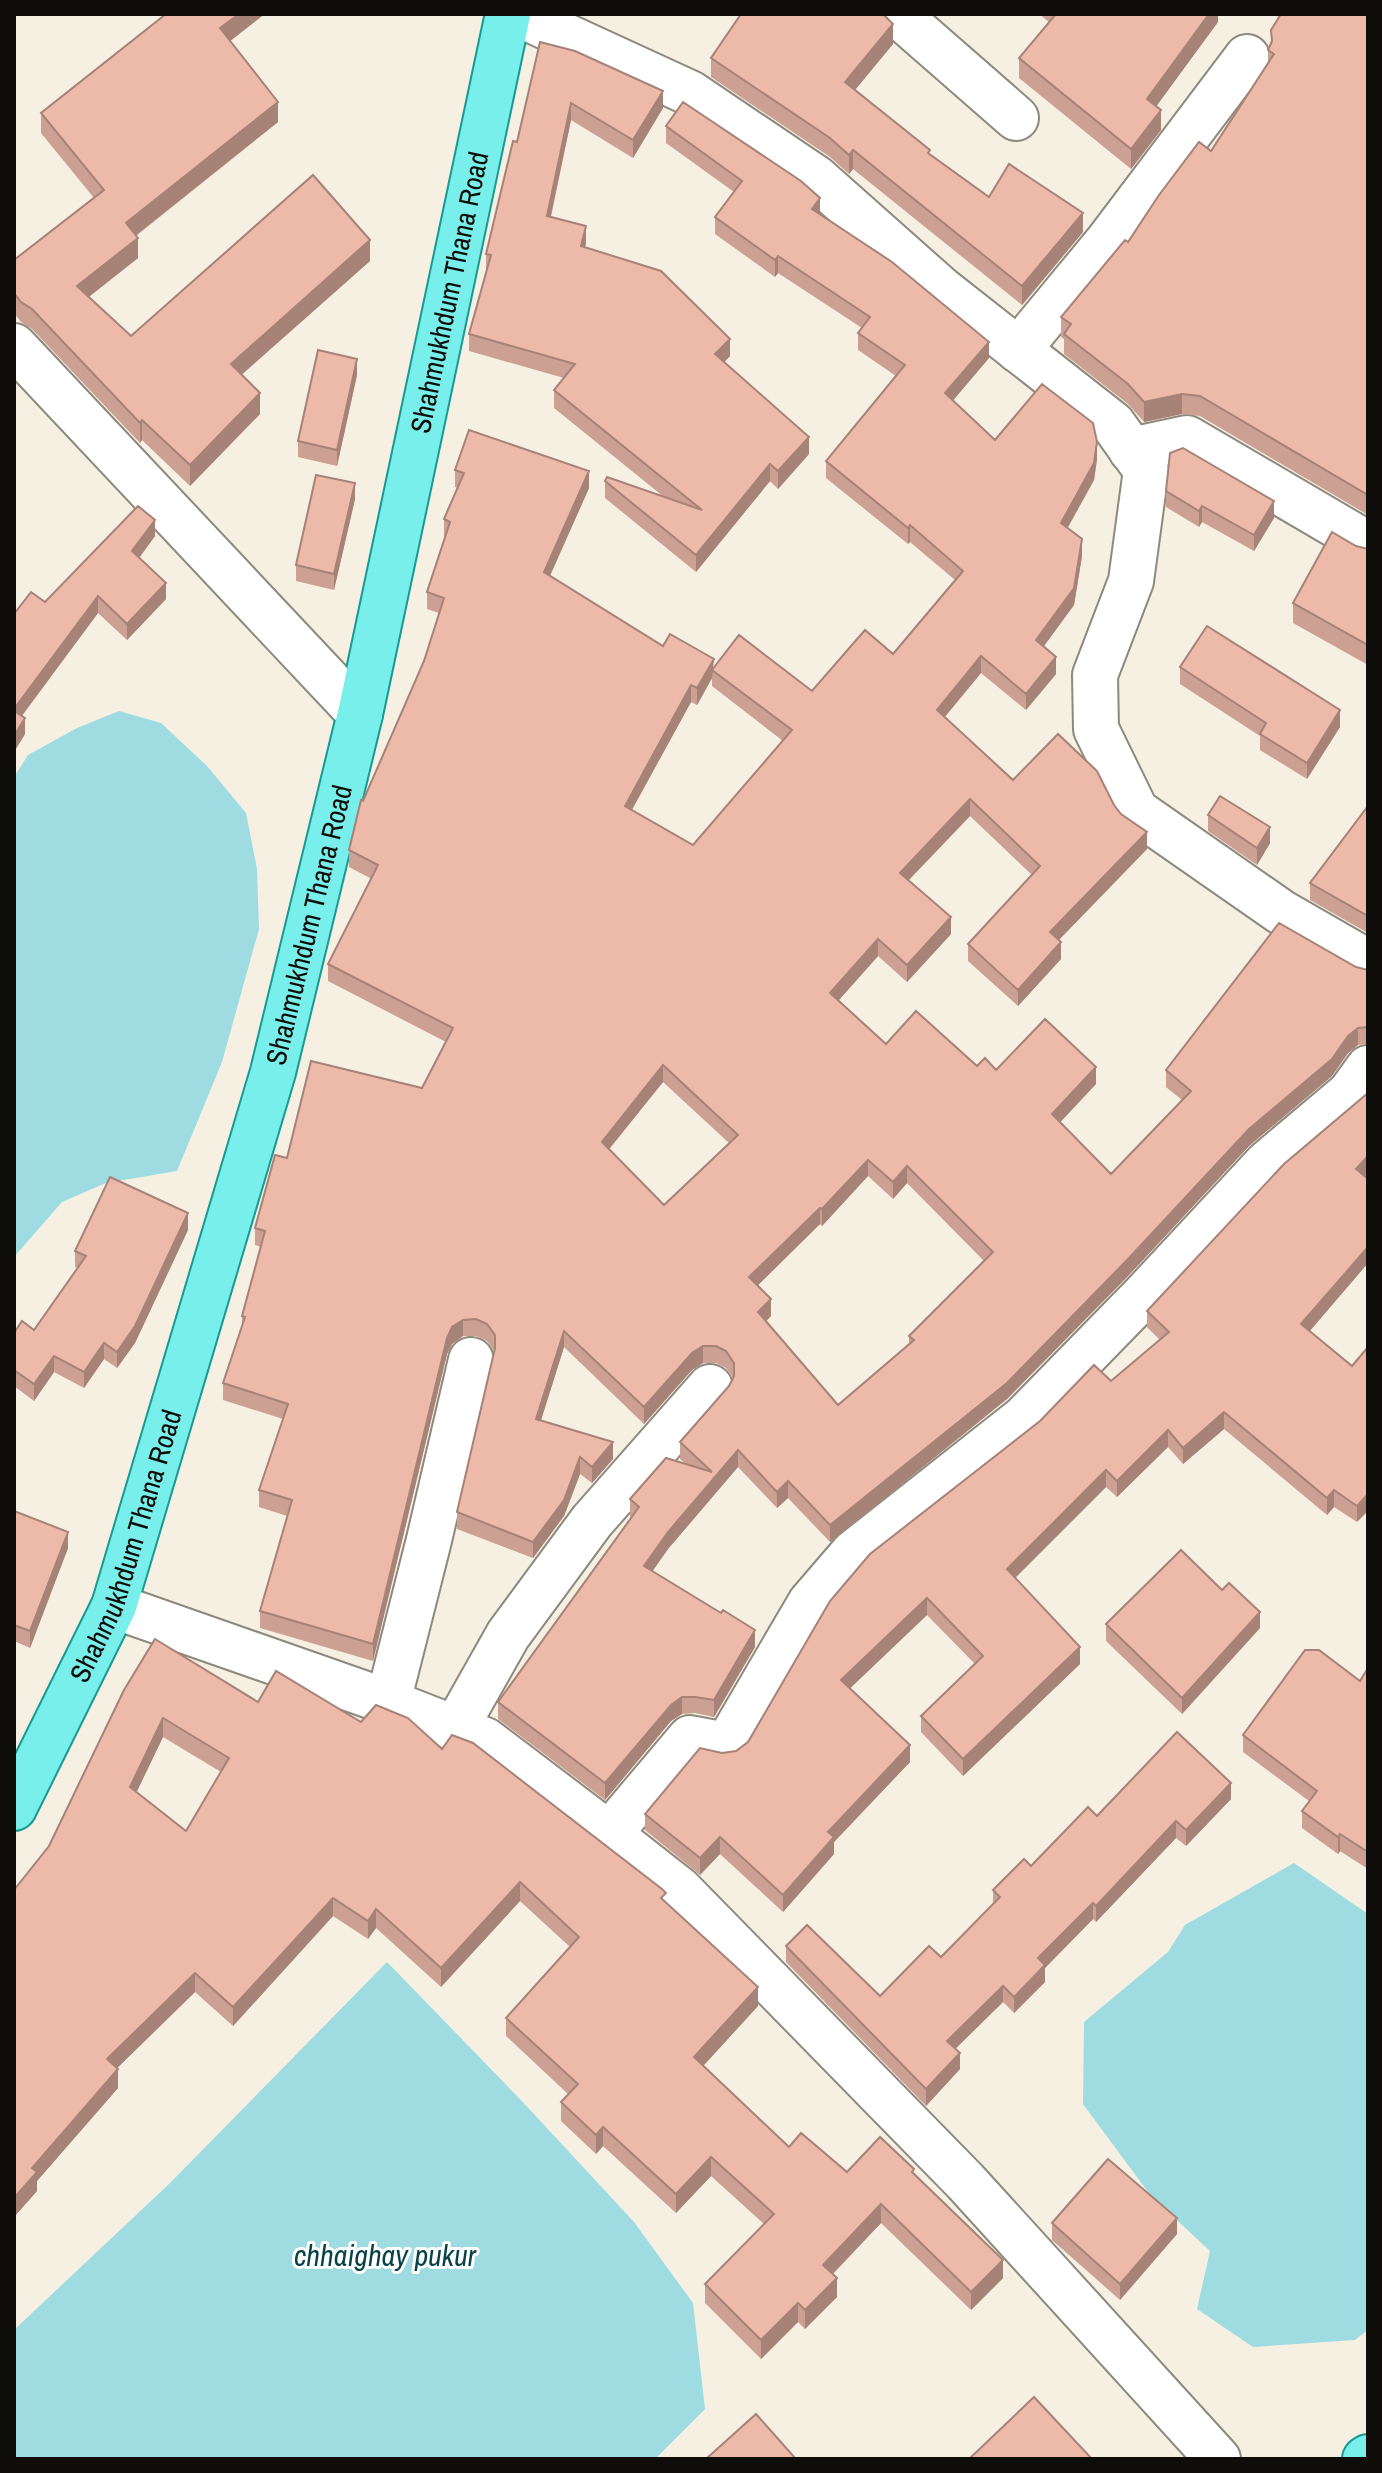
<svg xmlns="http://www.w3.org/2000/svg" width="1382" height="2473" font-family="'Archivo Narrow',sans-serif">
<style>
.water{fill:#9edce2}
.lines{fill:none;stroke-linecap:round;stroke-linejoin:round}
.minor-casing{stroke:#8d897c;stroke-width:48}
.major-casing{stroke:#199992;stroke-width:48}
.minor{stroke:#fff;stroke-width:44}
.major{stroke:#78efea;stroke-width:44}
.wall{fill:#cca092;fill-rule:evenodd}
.shaded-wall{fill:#a68277}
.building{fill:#edbaaa;stroke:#a68277;stroke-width:2;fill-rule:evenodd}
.labels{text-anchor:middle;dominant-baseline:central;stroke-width:6;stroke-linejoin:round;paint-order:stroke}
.street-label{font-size:28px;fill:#0f0d09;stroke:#fff}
.water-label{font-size:30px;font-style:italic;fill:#084247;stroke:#fff}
</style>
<rect width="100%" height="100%" fill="#f5f0e2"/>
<g class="water">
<path d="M 119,711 L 161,723 L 207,766 L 246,813 L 257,869 L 259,929 L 222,1062 L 177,1171 L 106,1183 L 62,1202 L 14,1257 L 14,777 L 28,755 L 77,728 Z"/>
<path d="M 1294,1863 L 1368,1914 L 1368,2330 L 1355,2340 L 1253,2347 L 1197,2309 L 1210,2251 L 1151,2196 L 1083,2104 L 1084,2022 L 1168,1952 L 1185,1925 Z"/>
<path d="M 387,1962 L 519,2098 L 634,2222 L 693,2303 L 705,2409 L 655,2459 L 14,2459 L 14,2330 L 170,2183 Z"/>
</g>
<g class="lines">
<g class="minor-casing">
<g id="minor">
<path d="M 518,14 L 690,93 L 816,178 L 941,289 L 1113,424 L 1146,470 L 1131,581 L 1095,675 L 1096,729 L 1136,811 L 1281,912 L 1368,962"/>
<path d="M 897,14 L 1016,118"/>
<path d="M 14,346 L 360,714"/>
<path d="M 1018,350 L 1108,241 L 1247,57"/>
<path d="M 1131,450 L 1187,438 L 1368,544"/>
<path d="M 114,1606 L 388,1702 L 485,1740 L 609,1834 L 679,1889 L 965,2181 L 1218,2459"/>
<path d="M 388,1702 L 429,1540 L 471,1360"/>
<path d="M 455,1729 L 508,1635 L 592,1521 L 710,1387"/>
<path d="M 609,1834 L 690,1738 L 727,1745 L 810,1603 L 853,1553 L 1024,1418 L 1147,1292 L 1267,1163 L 1350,1093 L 1368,1068"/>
</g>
</g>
<g class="major-casing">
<g id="major">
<path id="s1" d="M 14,1808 L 114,1606 L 273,1072 L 360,714 L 508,14"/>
<path d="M 1365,2459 L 1368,2457"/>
</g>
</g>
<use href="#minor" class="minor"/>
<use href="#major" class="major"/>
</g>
<g class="wall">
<path d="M 262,14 L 262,16 L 230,41 L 278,122 L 136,236 L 138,258 L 89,297 L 131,336 L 370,261 L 241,375 L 260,414 L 190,486 L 142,440 L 140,443 L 32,329 L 21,322 L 14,313 L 14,260 L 94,198 L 41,133 L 41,113 Z"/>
<path d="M 1039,14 L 1218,14 L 1218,22 L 1156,106 L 1161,130 L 1131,169 L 1019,78 L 1019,58 L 1049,22 Z"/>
<path d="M 1368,14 L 1368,515 L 1200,416 L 1182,414 L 1144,422 L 1128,404 L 1064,354 L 1064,339 L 1061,337 L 1061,317 L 1211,151 L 1268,64 L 1268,50 L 1271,43 L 1271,30 Z"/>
<path d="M 540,42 L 663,108 L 633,158 L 571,120 L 551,217 L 586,243 L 585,247 L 730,356 L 724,362 L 809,454 L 778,489 L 770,481 L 696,572 L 605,498 L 605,481 L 664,497 L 554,408 L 554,390 L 564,378 L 469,351 L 469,334 L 486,272 L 486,254 L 517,142 Z"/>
<path d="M 893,44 L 855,90 L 930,154 L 989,197 L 1083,232 L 1022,305 L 853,169 L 849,174 L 830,157 L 711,77 L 711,58 Z"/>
<path d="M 666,126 L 820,214 L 989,358 L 953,400 L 995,440 L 1097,459 L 1094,480 L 1067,528 L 1082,556 L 1074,605 L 1043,647 L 1056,674 L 1026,710 L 981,673 L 945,717 L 1013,780 L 1114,805 L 1147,849 L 1059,940 L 1061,959 L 1018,1006 L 968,961 L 968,944 L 1032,875 L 970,816 L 909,880 L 951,934 L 907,982 L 878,956 L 839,1000 L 886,1044 L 977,1066 L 1096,1084 L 1060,1122 L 1111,1174 L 1182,1100 L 1166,1087 L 1166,1070 L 1356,967 L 1368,970 L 1368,1044 L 1358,1045 L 1348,1053 L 1332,1076 L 1249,1146 L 1129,1275 L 1007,1399 L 830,1542 L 788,1498 L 777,1508 L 738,1467 L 668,1549 L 652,1572 L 755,1647 L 714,1717 L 695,1713 L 682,1714 L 671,1721 L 605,1800 L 498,1719 L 498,1702 L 631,1518 L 630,1516 L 630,1499 L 686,1464 L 680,1459 L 680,1442 L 729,1386 L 733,1378 L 726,1368 L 716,1363 L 703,1363 L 692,1370 L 644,1424 L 564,1347 L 541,1420 L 613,1459 L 592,1483 L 580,1474 L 564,1516 L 533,1558 L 457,1529 L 457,1512 L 495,1352 L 487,1341 L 476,1336 L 463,1336 L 452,1344 L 447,1354 L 373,1661 L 260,1628 L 260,1611 L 287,1516 L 259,1507 L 259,1490 L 283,1419 L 223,1400 L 223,1383 L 242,1325 L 242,1316 L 261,1247 L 255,1245 L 255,1228 L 287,1158 L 422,1088 L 446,1042 L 328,981 L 328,964 L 372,879 L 349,867 L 349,850 L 363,801 L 424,661 L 439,613 L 427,609 L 427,592 L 445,537 L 444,536 L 444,519 L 458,488 L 455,487 L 455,470 L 589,488 L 550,576 L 663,646 L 714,668 L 812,691 L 893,654 L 955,580 L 910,542 L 908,544 L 826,478 L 826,461 L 896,376 L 858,350 L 858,333 L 862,328 L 778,273 L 775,277 L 715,234 L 715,217 L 734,192 L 666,143 ZM 712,678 L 712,686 L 783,741 L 693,845 L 632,810 L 691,702 L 697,705 ZM 663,1082 L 729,1143 L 664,1205 L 609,1149 ZM 868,1176 L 893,1199 L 907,1183 L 984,1261 L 909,1336 L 909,1344 L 838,1405 L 766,1321 L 771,1316 L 757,1286 L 820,1224 L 822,1226 Z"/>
<path d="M 357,375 L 337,466 L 298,457 L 298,441 Z"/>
<path d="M 1166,491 L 1274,518 L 1254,551 L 1202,522 L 1199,527 L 1166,507 Z"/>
<path d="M 355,499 L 334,590 L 296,581 L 296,565 Z"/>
<path d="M 155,536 L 140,557 L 166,599 L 127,640 L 98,613 L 22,716 L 25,734 L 14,752 L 14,614 L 45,602 Z"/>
<path d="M 1356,546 L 1368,549 L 1368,665 L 1293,623 L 1293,603 Z"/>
<path d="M 1180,667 L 1340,727 L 1307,779 L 1260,750 L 1260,736 L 1180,684 Z"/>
<path d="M 1368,806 L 1368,933 L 1310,900 L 1310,883 Z"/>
<path d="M 1208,815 L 1270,843 L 1257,865 L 1208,831 Z"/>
<path d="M 1365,1177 L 1368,1263 L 1310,1331 L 1352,1366 L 1368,1347 L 1357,1522 L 1334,1507 L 1327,1515 L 1224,1429 L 1183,1464 L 1168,1447 L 1117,1497 L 1106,1487 L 1015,1578 L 1080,1664 L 963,1776 L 921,1732 L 921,1716 L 975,1664 L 927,1615 L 850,1688 L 910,1762 L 834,1842 L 834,1854 L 783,1912 L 720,1854 L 700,1875 L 645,1830 L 645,1814 L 722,1753 L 736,1751 L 748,1742 L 1111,1381 L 1160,1340 L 1147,1327 L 1147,1311 Z"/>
<path d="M 188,1230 L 135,1343 L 117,1368 L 104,1359 L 84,1388 L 54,1372 L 34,1401 L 14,1386 L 14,1333 L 34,1330 L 78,1268 L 75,1267 L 75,1251 Z"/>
<path d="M 14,1511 L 68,1548 L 30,1648 L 14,1641 Z"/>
<path d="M 1106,1624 L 1260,1628 L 1182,1714 L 1106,1641 Z"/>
<path d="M 1368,1668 L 1368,1869 L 1340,1851 L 1338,1854 L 1302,1828 L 1302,1811 L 1309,1801 L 1243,1752 L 1243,1735 L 1360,1681 Z"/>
<path d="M 124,1690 L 258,1702 L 361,1722 L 442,1749 L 666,1903 L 758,2006 L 703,2066 L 789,2147 L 847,2172 L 914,2174 L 1003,2278 L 971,2310 L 881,2223 L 833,2274 L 837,2297 L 805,2329 L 798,2322 L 761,2359 L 705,2303 L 705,2284 L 764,2224 L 711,2176 L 676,2213 L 603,2146 L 596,2154 L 561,2121 L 561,2102 L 568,2094 L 506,2036 L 506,2018 L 570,1947 L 520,1901 L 441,1987 L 376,1928 L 368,1939 L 333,1916 L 233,2026 L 195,1992 L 117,2068 L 118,2088 L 37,2181 L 37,2191 L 14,2217 L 49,1846 ZM 163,1737 L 221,1772 L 186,1831 L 136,1792 Z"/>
<path d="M 1231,1799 L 1186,1846 L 1176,1838 L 1096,1922 L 1093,1919 L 1045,1968 L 1045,1982 L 1014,2013 L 1003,2002 L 955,2049 L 960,2069 L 926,2106 L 786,1962 L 786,1946 L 880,1996 L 941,1957 L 993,1905 L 993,1890 L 1031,1866 L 1097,1816 Z"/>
<path d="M 1052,2223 L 1177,2234 L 1120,2300 L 1052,2240 Z"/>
</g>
<g class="shaded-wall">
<path d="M 239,14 L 262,14 L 262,16 L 220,49 L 220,28 Z"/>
<path d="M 1209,14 L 1218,14 L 1218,22 L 1147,119 L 1147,99 Z"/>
<path d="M 893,24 L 893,44 L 845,102 L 845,82 Z"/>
<path d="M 663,91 L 663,108 L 633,158 L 633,140 Z"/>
<path d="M 278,102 L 278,122 L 126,243 L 126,223 Z"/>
<path d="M 571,103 L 571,120 L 547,233 L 547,216 Z"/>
<path d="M 1161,110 L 1161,130 L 1131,169 L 1131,149 Z"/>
<path d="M 853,150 L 853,169 L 849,174 L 849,155 Z"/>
<path d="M 820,198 L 820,215 L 812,209 Z"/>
<path d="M 1083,213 L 1083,232 L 1022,305 L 1022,286 Z"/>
<path d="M 586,226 L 586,243 L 581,263 L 581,246 Z"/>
<path d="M 138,238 L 138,258 L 77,306 L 77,286 Z"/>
<path d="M 370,240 L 370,261 L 231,384 L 231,364 Z"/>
<path d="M 778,256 L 778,273 L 775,277 L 775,260 Z"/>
<path d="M 730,339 L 730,356 L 715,372 L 715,354 Z"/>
<path d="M 989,342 L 989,358 L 945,410 L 945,393 Z"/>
<path d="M 357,359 L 357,375 L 337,466 L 337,450 Z"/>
<path d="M 260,393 L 260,414 L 190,486 L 190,465 Z"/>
<path d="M 1182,394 L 1182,414 L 1144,422 L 1144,402 Z"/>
<path d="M 142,420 L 142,440 L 140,443 L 140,423 Z"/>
<path d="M 809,437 L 809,454 L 778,489 L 778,471 Z"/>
<path d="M 1097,442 L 1097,459 L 1094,480 L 1061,540 L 1061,523 Z"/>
<path d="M 770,464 L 770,481 L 696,572 L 696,555 Z"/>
<path d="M 589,471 L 589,488 L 544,589 L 544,572 Z"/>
<path d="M 355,483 L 355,499 L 334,590 L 334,574 Z"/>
<path d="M 1274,501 L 1274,518 L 1254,551 L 1254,535 Z"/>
<path d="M 1202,506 L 1202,522 L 1199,527 L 1199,511 Z"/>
<path d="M 155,520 L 155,536 L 132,567 L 132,551 Z"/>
<path d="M 910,525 L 910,542 L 908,544 L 908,528 Z"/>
<path d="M 1082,539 L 1082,556 L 1074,605 L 1036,657 L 1036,640 Z"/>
<path d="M 166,583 L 166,599 L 127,640 L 127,624 Z"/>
<path d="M 98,596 L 98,613 L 14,726 L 14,709 Z"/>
<path d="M 981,656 L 981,673 L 937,726 L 937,710 Z"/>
<path d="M 1056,657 L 1056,674 L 1026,710 L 1026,694 Z"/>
<path d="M 714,659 L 712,678 L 697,705 L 697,688 Z"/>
<path d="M 691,685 L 691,702 L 625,822 L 625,806 Z"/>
<path d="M 1340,710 L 1340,727 L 1307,779 L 1307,763 Z"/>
<path d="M 25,718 L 25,734 L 14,752 L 14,736 Z"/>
<path d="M 970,799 L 970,816 L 900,889 L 900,873 Z"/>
<path d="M 1270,827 L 1270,843 L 1257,865 L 1257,848 Z"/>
<path d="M 1147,832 L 1147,849 L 1050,949 L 1050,932 Z"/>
<path d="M 951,917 L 951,934 L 907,982 L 907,965 Z"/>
<path d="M 878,939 L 878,956 L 830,1010 L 830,993 Z"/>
<path d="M 1061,942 L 1061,959 L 1018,1006 L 1018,990 Z"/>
<path d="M 1358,1028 L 1358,1045 L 1348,1053 L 1332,1076 L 1249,1146 L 1129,1275 L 1007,1399 L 830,1542 L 830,1525 L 1249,1129 L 1348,1036 Z"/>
<path d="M 663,1065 L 663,1082 L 602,1158 L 602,1142 Z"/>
<path d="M 1096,1067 L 1096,1084 L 1052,1131 L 1052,1114 Z"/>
<path d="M 1368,1156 L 1368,1173 L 1356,1186 L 1356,1169 Z"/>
<path d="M 868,1160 L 868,1176 L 822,1226 L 822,1209 Z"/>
<path d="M 907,1166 L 907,1183 L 893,1199 L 893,1182 Z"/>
<path d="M 820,1208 L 820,1224 L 749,1294 L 749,1277 Z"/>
<path d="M 188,1213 L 188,1230 L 135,1343 L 117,1368 L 117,1352 Z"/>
<path d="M 1368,1247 L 1368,1263 L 1301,1341 L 1301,1324 Z"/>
<path d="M 771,1299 L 771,1316 L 758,1329 L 758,1312 Z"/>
<path d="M 463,1320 L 463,1336 L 452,1344 L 447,1354 L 373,1661 L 373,1644 L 447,1338 L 452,1327 Z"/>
<path d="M 564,1331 L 564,1347 L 536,1436 L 536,1419 Z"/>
<path d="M 104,1343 L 104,1359 L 84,1388 L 84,1372 Z"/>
<path d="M 703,1346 L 703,1363 L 692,1370 L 644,1424 L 644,1407 L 692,1353 Z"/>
<path d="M 54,1356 L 54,1372 L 34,1401 L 34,1384 Z"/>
<path d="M 1224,1412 L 1224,1429 L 1183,1464 L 1183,1448 Z"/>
<path d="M 1168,1430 L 1168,1447 L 1117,1497 L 1117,1481 Z"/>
<path d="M 613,1442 L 613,1459 L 592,1483 L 592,1467 Z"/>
<path d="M 738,1450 L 738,1467 L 668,1549 L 644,1583 L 644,1566 L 668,1532 Z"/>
<path d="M 580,1457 L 580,1474 L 564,1516 L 533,1558 L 533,1542 Z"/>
<path d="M 1106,1470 L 1106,1487 L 1007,1586 L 1007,1569 Z"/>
<path d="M 788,1481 L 788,1498 L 777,1508 L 777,1492 Z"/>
<path d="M 1334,1490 L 1334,1507 L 1327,1515 L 1327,1498 Z"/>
<path d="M 1368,1494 L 1368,1511 L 1357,1522 L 1357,1506 Z"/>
<path d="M 68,1532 L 68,1548 L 30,1648 L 30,1631 Z"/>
<path d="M 927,1598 L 927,1615 L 841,1697 L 841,1680 Z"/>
<path d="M 1260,1612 L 1260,1628 L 1182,1714 L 1182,1698 Z"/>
<path d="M 755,1630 L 755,1647 L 714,1717 L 714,1700 Z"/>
<path d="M 1080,1647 L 1080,1664 L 963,1776 L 963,1759 Z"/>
<path d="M 682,1697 L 682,1714 L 671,1721 L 605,1800 L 605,1783 L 671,1705 Z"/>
<path d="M 163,1718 L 163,1737 L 130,1806 L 130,1787 Z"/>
<path d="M 910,1745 L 910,1762 L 834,1842 L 834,1854 L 783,1912 L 783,1895 L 828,1832 Z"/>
<path d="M 1231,1783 L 1231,1799 L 1186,1846 L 1186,1830 Z"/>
<path d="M 1176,1821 L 1176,1838 L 1096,1922 L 1096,1906 Z"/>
<path d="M 1340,1834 L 1340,1851 L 1338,1854 L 1338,1837 Z"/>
<path d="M 720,1837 L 720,1854 L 700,1875 L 700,1858 Z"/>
<path d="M 520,1882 L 520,1901 L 441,1987 L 441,1968 Z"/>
<path d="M 333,1898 L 333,1916 L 233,2026 L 233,2007 Z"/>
<path d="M 1093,1903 L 1093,1919 L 1045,1968 L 1045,1982 L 1014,2013 L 1014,1997 L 1038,1958 Z"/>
<path d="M 376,1909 L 376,1928 L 368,1939 L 368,1921 Z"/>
<path d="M 195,1973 L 195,1992 L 107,2078 L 107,2059 Z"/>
<path d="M 1003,1986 L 1003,2002 L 947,2057 L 947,2041 Z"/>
<path d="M 758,1987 L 758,2006 L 694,2076 L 694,2057 Z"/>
<path d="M 960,2053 L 960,2069 L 926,2106 L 926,2089 Z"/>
<path d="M 118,2069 L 118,2088 L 37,2181 L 37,2191 L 14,2217 L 14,2198 L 32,2168 Z"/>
<path d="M 603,2127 L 603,2146 L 596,2154 L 596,2135 Z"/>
<path d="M 711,2157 L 711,2176 L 676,2213 L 676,2194 Z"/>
<path d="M 881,2204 L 881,2223 L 823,2284 L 823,2265 Z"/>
<path d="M 1177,2218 L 1177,2234 L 1120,2300 L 1120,2284 Z"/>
<path d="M 1003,2260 L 1003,2278 L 971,2310 L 971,2292 Z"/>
<path d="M 837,2278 L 837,2297 L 805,2329 L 805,2310 Z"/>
<path d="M 798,2303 L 798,2322 L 761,2359 L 761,2340 Z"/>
</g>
<g class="building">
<path d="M 166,14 L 239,14 L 220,28 L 278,102 L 126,223 L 138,238 L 77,286 L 131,336 L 313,175 L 370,240 L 231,364 L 260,393 L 190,465 L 142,420 L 140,423 L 32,309 L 21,302 L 14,293 L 14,260 L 104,190 L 41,113 Z"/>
<path d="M 741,14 L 883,14 L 893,24 L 845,82 L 930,150 L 928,153 L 989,197 L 1009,164 L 1083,213 L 1022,286 L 853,150 L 849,155 L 830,138 L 711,58 Z"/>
<path d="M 1056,14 L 1209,14 L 1147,99 L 1161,110 L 1131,149 L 1019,58 Z"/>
<path d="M 1281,14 L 1368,14 L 1368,495 L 1200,396 L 1182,394 L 1144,402 L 1128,384 L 1064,334 L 1071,324 L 1061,317 L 1125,240 L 1128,242 L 1159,195 L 1199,142 L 1211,151 L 1274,54 L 1268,50 L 1272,41 L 1271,30 Z"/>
<path d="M 540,42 L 575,51 L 663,91 L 633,140 L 571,103 L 547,216 L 586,226 L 581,246 L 661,271 L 730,339 L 715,354 L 809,437 L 778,471 L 770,464 L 696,555 L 605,481 L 607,477 L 702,510 L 554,390 L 575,364 L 469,334 L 491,255 L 486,254 L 513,141 L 517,142 Z"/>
<path d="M 683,102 L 801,181 L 820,198 L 812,209 L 892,262 L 989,342 L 945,393 L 995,440 L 1042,384 L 1093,423 L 1097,442 L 1094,463 L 1061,523 L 1082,539 L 1074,588 L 1036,640 L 1056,657 L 1026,694 L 981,656 L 937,710 L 1013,780 L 1058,734 L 1097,771 L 1114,805 L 1121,814 L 1147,832 L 1050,932 L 1061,942 L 1018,990 L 968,944 L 1040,866 L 970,799 L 900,873 L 951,917 L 907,965 L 878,939 L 830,993 L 886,1044 L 916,1011 L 977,1066 L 985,1058 L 996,1070 L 1045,1019 L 1096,1067 L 1052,1114 L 1111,1174 L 1191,1091 L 1166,1070 L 1279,923 L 1356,967 L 1368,970 L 1368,1027 L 1358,1028 L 1348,1036 L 1332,1059 L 1249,1129 L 1129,1258 L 1007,1383 L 830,1525 L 788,1481 L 777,1492 L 738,1450 L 668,1532 L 644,1566 L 721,1613 L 723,1610 L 755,1630 L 714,1700 L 695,1697 L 682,1697 L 671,1705 L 605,1783 L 498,1702 L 639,1507 L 630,1499 L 666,1458 L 712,1472 L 680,1442 L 729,1386 L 734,1376 L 734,1363 L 726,1351 L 716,1346 L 703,1346 L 692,1353 L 644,1407 L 564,1331 L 536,1419 L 613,1442 L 592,1467 L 580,1457 L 564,1500 L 533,1542 L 457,1512 L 495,1348 L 495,1335 L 487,1324 L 476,1319 L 463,1320 L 452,1327 L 447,1338 L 373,1644 L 260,1611 L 292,1500 L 259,1490 L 288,1404 L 223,1383 L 245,1317 L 242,1316 L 265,1231 L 255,1228 L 275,1155 L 287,1158 L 311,1061 L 422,1088 L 453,1028 L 328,964 L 378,865 L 349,850 L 361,800 L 363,801 L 424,661 L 444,598 L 427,592 L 450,522 L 444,519 L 464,473 L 455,470 L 469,430 L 589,471 L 544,572 L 663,646 L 670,634 L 714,659 L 697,688 L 691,685 L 625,806 L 693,845 L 792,730 L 712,670 L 739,635 L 812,691 L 865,630 L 893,654 L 963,571 L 910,525 L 908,528 L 826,461 L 905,365 L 858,333 L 870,317 L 778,256 L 775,260 L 715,217 L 742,181 L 666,126 ZM 663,1065 L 738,1135 L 664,1205 L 602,1142 ZM 868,1160 L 893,1182 L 907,1166 L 993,1252 L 909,1336 L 914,1340 L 838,1405 L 758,1312 L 771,1299 L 749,1277 L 820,1208 L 822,1209 Z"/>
<path d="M 318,350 L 357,359 L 337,450 L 298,441 Z"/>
<path d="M 1183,448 L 1274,501 L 1254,535 L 1202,506 L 1199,511 L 1166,491 L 1170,453 Z"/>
<path d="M 316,475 L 355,483 L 334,574 L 296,565 Z"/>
<path d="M 138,506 L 155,520 L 132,551 L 166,583 L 127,624 L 98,596 L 14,709 L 14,614 L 31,592 L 45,602 Z"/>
<path d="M 1332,532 L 1356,546 L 1368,549 L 1368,645 L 1293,603 Z"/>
<path d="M 1207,626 L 1340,710 L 1307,763 L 1260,734 L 1266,723 L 1180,667 Z"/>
<path d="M 14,711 L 25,718 L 14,736 Z"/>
<path d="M 1220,796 L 1270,827 L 1257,848 L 1208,815 Z"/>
<path d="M 1368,806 L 1368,916 L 1310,883 Z"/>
<path d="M 1368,1093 L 1368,1156 L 1356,1169 L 1368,1179 L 1368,1247 L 1301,1324 L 1352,1366 L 1368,1347 L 1368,1494 L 1357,1506 L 1334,1490 L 1327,1498 L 1224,1412 L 1183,1448 L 1168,1430 L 1117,1481 L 1106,1470 L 1007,1569 L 1080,1647 L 963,1759 L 921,1716 L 983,1656 L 927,1598 L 841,1680 L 910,1745 L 828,1832 L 834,1837 L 783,1895 L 720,1837 L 700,1858 L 645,1814 L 700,1748 L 722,1753 L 736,1751 L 748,1742 L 830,1601 L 870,1554 L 1040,1421 L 1094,1365 L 1111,1381 L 1169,1332 L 1147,1311 L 1284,1164 Z"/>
<path d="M 110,1177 L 188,1213 L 135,1326 L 117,1352 L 104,1343 L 84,1372 L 54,1356 L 34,1384 L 14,1370 L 14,1333 L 22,1321 L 34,1330 L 86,1256 L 75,1251 Z"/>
<path d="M 14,1511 L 68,1532 L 30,1631 L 14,1625 Z"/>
<path d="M 1181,1550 L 1222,1590 L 1229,1583 L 1260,1612 L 1182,1698 L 1106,1624 Z"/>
<path d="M 155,1639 L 258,1702 L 276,1671 L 361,1722 L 376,1705 L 408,1718 L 442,1749 L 452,1735 L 473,1743 L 662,1889 L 666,1893 L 661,1898 L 758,1987 L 694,2057 L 789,2147 L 801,2133 L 847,2172 L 880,2137 L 914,2169 L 912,2172 L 1003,2260 L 971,2292 L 881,2204 L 823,2265 L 837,2278 L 805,2310 L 798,2303 L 761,2340 L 705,2284 L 774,2214 L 711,2157 L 676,2194 L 603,2127 L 596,2135 L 561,2102 L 578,2084 L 506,2018 L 579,1937 L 520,1882 L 441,1968 L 376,1909 L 368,1921 L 333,1898 L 233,2007 L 195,1973 L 107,2059 L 118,2069 L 32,2168 L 37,2172 L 14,2198 L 14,1890 L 49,1846 L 124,1690 ZM 163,1718 L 229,1758 L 186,1831 L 130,1787 Z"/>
<path d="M 1305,1650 L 1319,1650 L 1360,1681 L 1368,1668 L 1368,1852 L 1340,1834 L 1338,1837 L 1302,1811 L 1317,1791 L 1243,1735 Z"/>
<path d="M 1177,1732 L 1231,1783 L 1186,1830 L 1176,1821 L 1096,1906 L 1093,1903 L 1038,1958 L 1045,1965 L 1014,1997 L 1003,1986 L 947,2041 L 960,2053 L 926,2089 L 786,1946 L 807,1925 L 880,1996 L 929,1946 L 941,1957 L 1000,1897 L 993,1890 L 1024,1859 L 1031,1866 L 1088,1807 L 1097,1816 Z"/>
<path d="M 1108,2159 L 1177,2218 L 1120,2284 L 1052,2223 Z"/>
<path d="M 1034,2397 L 1092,2459 L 969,2459 Z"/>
<path d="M 756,2414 L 796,2459 L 706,2459 Z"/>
</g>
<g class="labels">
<g class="street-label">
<text stroke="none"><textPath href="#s1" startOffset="1582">Shahmukhdum Thana Road</textPath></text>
<text stroke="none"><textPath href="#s1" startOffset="934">Shahmukhdum Thana Road</textPath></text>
<text stroke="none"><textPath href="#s1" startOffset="286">Shahmukhdum Thana Road</textPath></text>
</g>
<g class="water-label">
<text x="385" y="2255">chhaighay pukur</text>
</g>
</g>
<rect width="1382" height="2473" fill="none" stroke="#0f0d09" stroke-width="32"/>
</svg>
